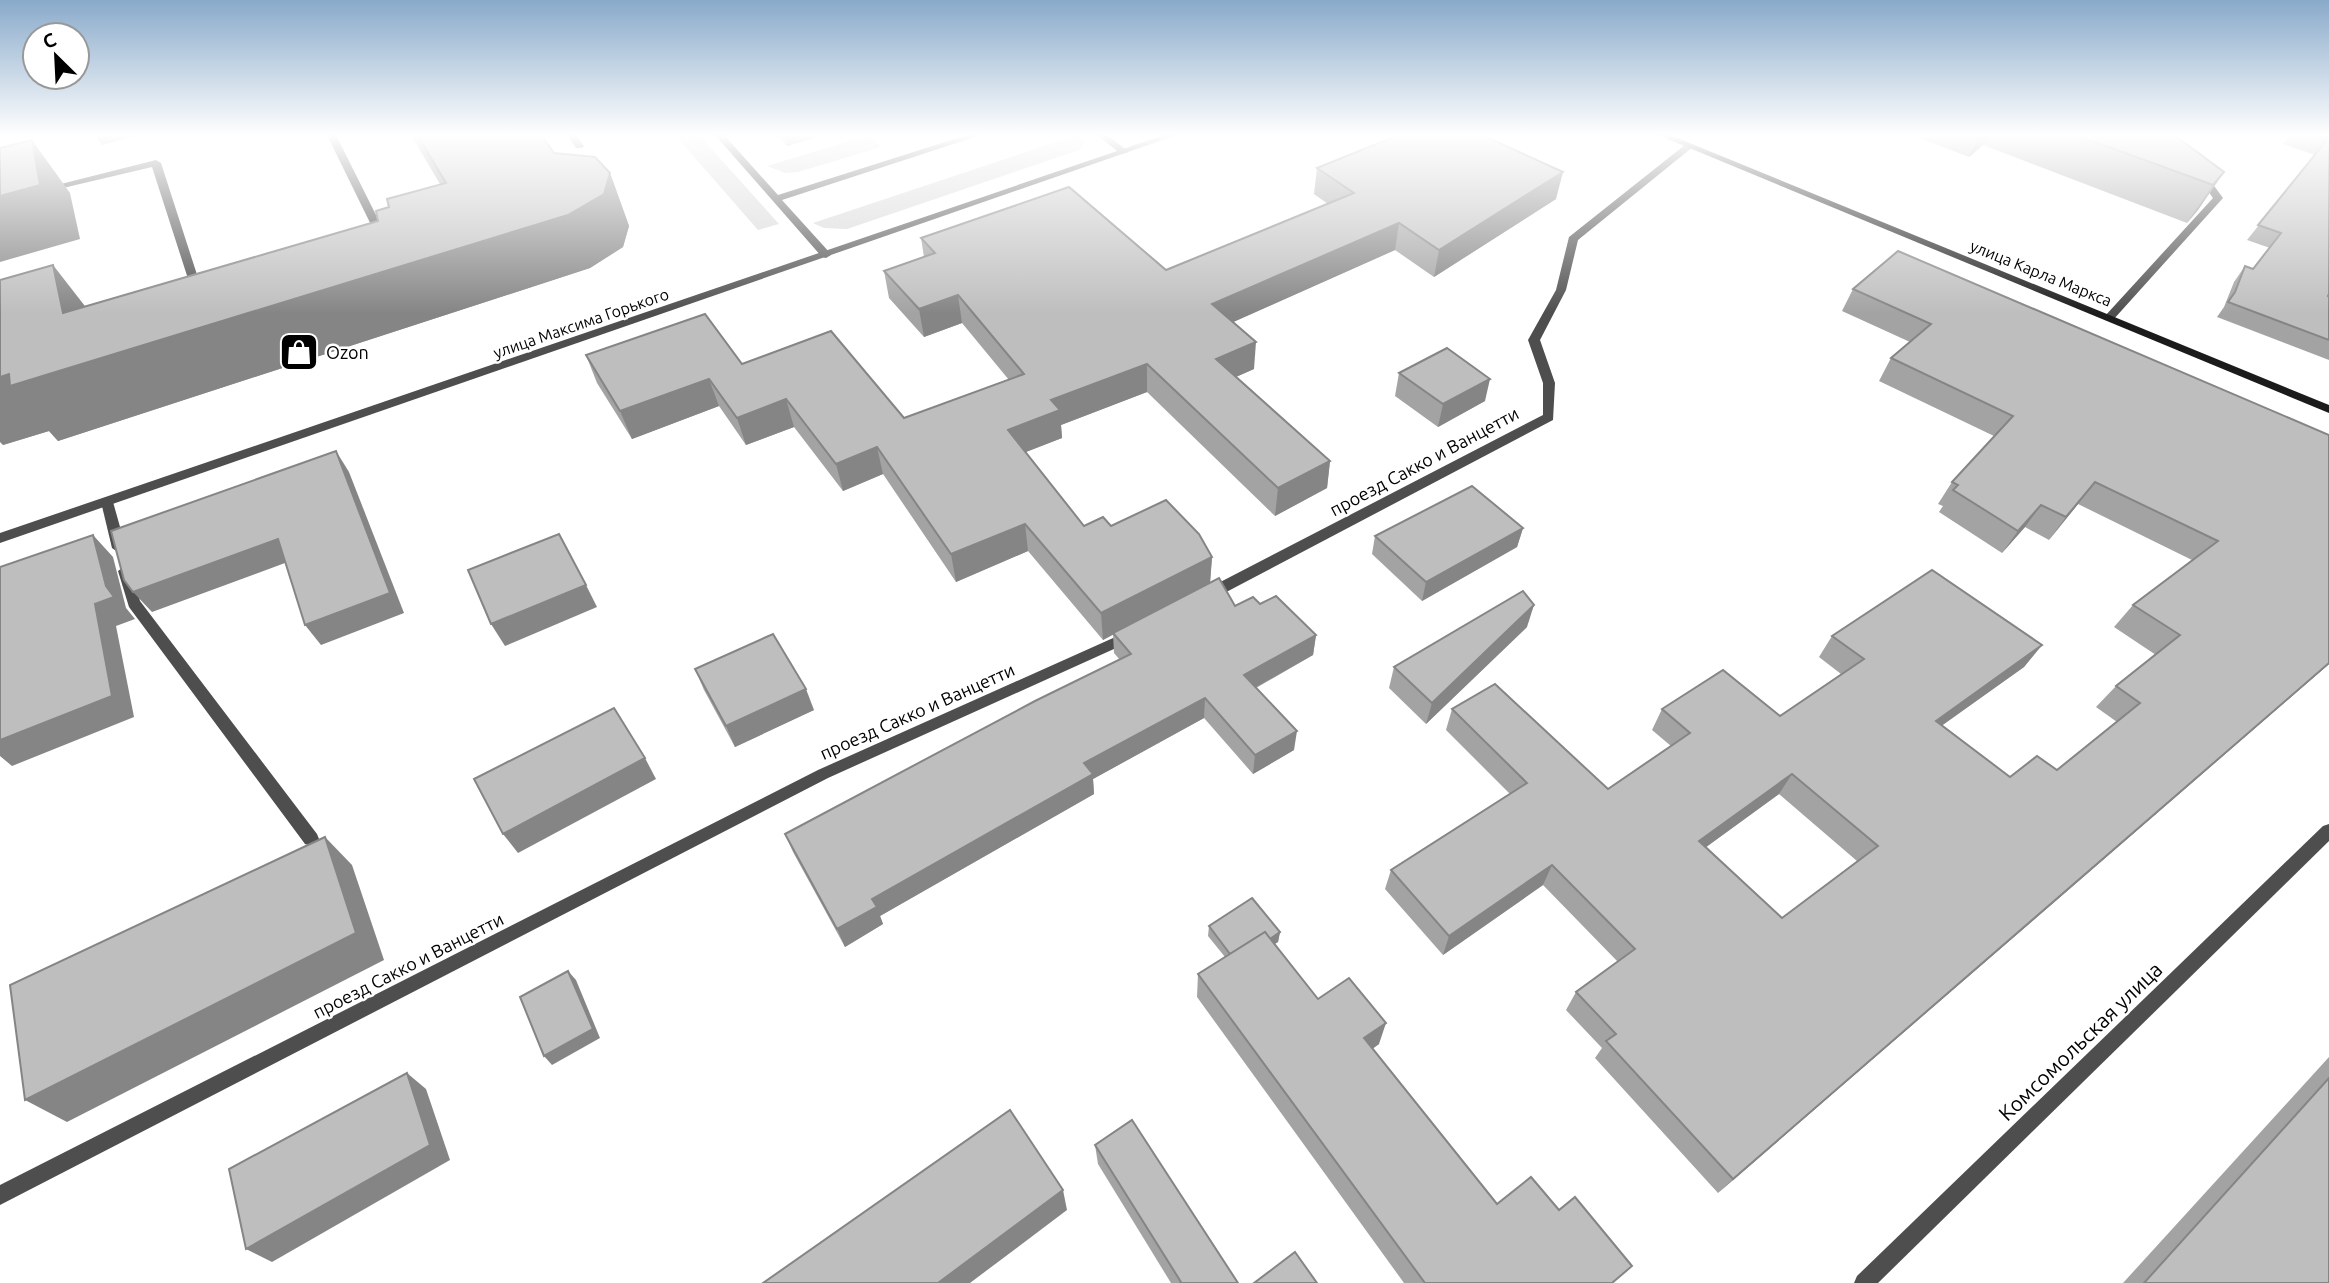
<svg xmlns="http://www.w3.org/2000/svg" width="2329" height="1283" font-family="Ubuntu,sans-serif">
<style>
.green{fill:#d5d5d5}
.lines{fill:none;stroke-linecap:round;stroke-linejoin:round}
.service{fill:#4e4e4e;fill-rule:evenodd}
.minor{fill:#4e4e4e;fill-rule:evenodd}
.secondary{fill:#1b1b1b;fill-rule:evenodd}
.wall{fill:#a3a3a3;fill-rule:evenodd}
.shaded-wall{fill:#858585}
.building{fill:#bebebe;stroke:#858585;stroke-width:2;fill-rule:evenodd}
.labels{text-anchor:middle;dominant-baseline:central;stroke-width:5;stroke-linejoin:round;paint-order:stroke}
.far-street-label{font-size:16px;fill:#000;stroke:#fff}
.poi-label{font-size:18px;fill:#000;stroke:#fff;text-anchor:start}
.street-label{font-size:18px;fill:#000;stroke:#fff}
.near-street-label{font-size:21px;fill:#000;stroke:#fff}
</style>
<rect width="100%" height="100%" fill="#fff"/>
<g class="green">
<path d="M 675,135 L 699,135 L 779,224 L 758,230 Z"/>
<path d="M 869,135 L 881,147 L 798,172 L 785,173 L 767,166 Z"/>
<path d="M 1077,135 L 1083,139 L 1084,143 L 1079,150 L 847,229 L 824,228 L 813,223 Z"/>
</g>
<g class="lines">
<g class="service">
<path d="M 327,135 L 336,135 L 387,237 L 386,239 L 377,237 Z"/>
<path d="M 567,135 L 576,135 L 584,146 L 582,148 L 576,148 Z"/>
<path d="M 715,135 L 724,135 L 778,195 L 967,135 L 981,135 L 782,200 L 830,253 L 831,255 L 826,258 L 822,257 Z"/>
<path d="M 1097,135 L 1107,135 L 1129,152 L 1121,154 Z"/>
<path d="M 156,160 L 161,163 L 200,284 L 205,285 L 205,289 L 196,291 L 191,288 L 152,167 L 46,192 L 41,189 Z"/>
<path d="M 2201,171 L 2204,172 L 2223,198 L 2113,320 L 2105,320 L 2105,316 L 2213,198 L 2196,174 Z"/>
<path d="M 107,498 L 113,502 L 126,548 L 119,553 L 112,548 L 101,502 Z"/>
<path d="M 125,566 L 132,571 L 140,601 L 317,834 L 319,839 L 317,844 L 311,846 L 305,844 L 129,607 L 118,571 Z"/>
</g>
<g class="minor">
<path d="M 1164,135 L 1177,135 L 0,543 L 0,533 Z"/>
<path d="M 1686,144 L 1694,146 L 1578,240 L 1566,290 L 1540,340 L 1555,383 L 1553,420 L 1213,599 L 1203,599 L 1201,595 L 1203,591 L 1543,415 L 1543,383 L 1528,340 L 1556,290 L 1569,237 Z"/>
<path d="M 1131,630 L 1136,631 L 1138,635 L 1136,639 L 828,778 L 0,1205 L 0,1185 L 818,770 Z"/>
<path d="M 2329,824 L 2329,841 L 1878,1283 L 1854,1283 L 1857,1276 L 2323,826 Z"/>
</g>
<path class="secondary" d="M 1658,135 L 1670,135 L 2329,405 L 2329,413 Z"/>
</g>
<g class="wall">
<path d="M 411,135 L 541,135 L 554,153 L 610,173 L 629,226 L 623,247 L 590,268 L 58,441 L 49,431 L 3,445 L 86,307 L 378,221 L 389,207 L 440,184 Z"/>
<path d="M 777,135 L 824,135 L 787,146 Z"/>
<path d="M 1912,135 L 2174,135 L 2224,172 L 2198,210 L 2187,223 L 1983,145 L 1969,157 Z"/>
<path d="M 2290,135 L 2329,135 L 2328,296 L 2329,297 L 2329,360 L 2217,317 L 2224,307 L 2234,282 L 2245,266 L 2253,269 L 2270,248 L 2247,240 L 2315,155 L 2283,144 Z"/>
<path d="M 1317,168 L 1556,199 L 1434,277 L 1395,250 L 1233,322 L 1254,369 L 1236,377 L 1330,461 L 1327,488 L 1275,516 L 1147,392 L 1061,425 L 1062,438 L 1025,452 L 1084,526 L 1111,526 L 1212,557 L 1210,582 L 1235,606 L 1260,604 L 1316,635 L 1313,655 L 1256,688 L 1294,750 L 1253,774 L 1204,718 L 1093,779 L 1094,794 L 880,916 L 883,924 L 845,947 L 793,852 L 785,834 L 1120,660 L 1114,653 L 1113,634 L 1103,640 L 1028,551 L 956,582 L 883,474 L 843,491 L 794,427 L 746,445 L 719,406 L 632,439 L 597,383 L 586,355 L 742,364 L 904,418 L 1009,380 L 962,323 L 924,337 L 889,298 L 884,271 L 924,257 L 921,238 L 1166,270 L 1328,204 L 1314,194 Z"/>
<path d="M 1853,289 L 2329,435 L 2329,664 L 1718,1193 L 1595,1058 L 1602,1048 L 1566,1010 L 1576,992 L 1618,962 L 1543,885 L 1443,955 L 1385,889 L 1391,870 L 1510,794 L 1446,730 L 1452,709 L 1608,789 L 1671,746 L 1652,730 L 1662,709 L 1780,716 L 1841,674 L 1819,657 L 1832,636 L 2042,645 L 2024,667 L 1942,725 L 2010,777 L 2057,770 L 2117,722 L 2096,707 L 2116,686 L 2156,655 L 2114,627 L 2133,605 L 2192,560 L 2078,504 L 2049,540 L 2025,527 L 2002,553 L 1939,512 L 1943,506 L 1938,504 L 1952,482 L 1994,436 L 1879,381 L 1891,358 L 1910,342 L 1842,311 ZM 1779,794 L 1857,861 L 1782,918 L 1706,847 Z"/>
<path d="M 1399,373 L 1485,401 L 1438,427 L 1395,396 Z"/>
<path d="M 1523,528 L 1517,547 L 1422,601 L 1372,554 L 1375,536 Z"/>
<path d="M 1527,627 L 1426,724 L 1389,688 L 1394,667 Z"/>
<path d="M 695,669 L 814,710 L 735,747 L 704,690 Z"/>
<path d="M 1209,926 L 1280,932 L 1278,942 L 1274,944 L 1318,999 L 1379,1044 L 1372,1049 L 1497,1204 L 1614,1283 L 1404,1283 L 1197,997 L 1198,974 L 1225,957 L 1208,936 Z"/>
<path d="M 2329,1057 L 2329,1283 L 2123,1283 Z"/>
<path d="M 1095,1145 L 1238,1283 L 1171,1283 L 1098,1164 Z"/>
</g>
<g class="shaded-wall">
<path d="M 95,135 L 139,135 L 102,145 Z"/>
<path d="M 784,135 L 824,135 L 787,146 Z"/>
<path d="M 1980,135 L 1989,135 L 1983,145 L 1969,157 Z"/>
<path d="M 32,140 L 70,193 L 80,239 L 0,262 L 0,196 Z"/>
<path d="M 1563,172 L 1556,199 L 1434,277 L 1439,250 Z"/>
<path d="M 2224,172 L 2198,210 L 2187,223 L 2213,185 Z"/>
<path d="M 610,173 L 629,226 L 623,247 L 590,268 L 58,441 L 49,431 L 3,445 L 0,442 L 0,377 L 9,374 L 63,313 L 53,265 L 95,319 Z"/>
<path d="M 1399,223 L 1395,250 L 1211,332 L 1212,304 Z"/>
<path d="M 958,295 L 962,323 L 924,337 L 919,309 Z"/>
<path d="M 1256,342 L 1254,369 L 1215,386 L 1216,359 Z"/>
<path d="M 1147,364 L 1147,392 L 1061,425 L 1062,438 L 1011,458 L 1008,430 L 1051,400 Z"/>
<path d="M 709,379 L 719,406 L 632,439 L 620,411 Z"/>
<path d="M 1490,379 L 1485,401 L 1438,427 L 1443,404 Z"/>
<path d="M 786,399 L 794,427 L 746,445 L 737,418 Z"/>
<path d="M 877,447 L 883,474 L 843,491 L 836,464 Z"/>
<path d="M 336,451 L 349,472 L 404,613 L 321,645 L 305,625 Z"/>
<path d="M 1330,461 L 1327,488 L 1275,516 L 1278,488 Z"/>
<path d="M 2095,482 L 2078,504 L 2049,540 L 2066,517 Z"/>
<path d="M 2041,505 L 2025,527 L 2002,553 L 2018,531 Z"/>
<path d="M 1025,524 L 1028,551 L 956,582 L 951,554 Z"/>
<path d="M 1523,528 L 1517,547 L 1422,601 L 1426,582 Z"/>
<path d="M 93,535 L 113,557 L 126,608 L 135,619 L 116,626 L 134,717 L 12,766 L 0,756 L 0,740 L 95,604 L 106,586 Z"/>
<path d="M 278,539 L 293,560 L 152,612 L 133,592 Z"/>
<path d="M 1212,557 L 1210,584 L 1103,640 L 1101,613 Z"/>
<path d="M 586,585 L 597,607 L 505,646 L 491,624 Z"/>
<path d="M 1534,605 L 1527,627 L 1426,724 L 1432,703 Z"/>
<path d="M 1316,635 L 1313,655 L 1242,695 L 1244,675 Z"/>
<path d="M 2042,645 L 2024,667 L 1919,742 L 1936,721 Z"/>
<path d="M 2329,663 L 2329,664 L 1718,1193 L 1733,1179 Z"/>
<path d="M 806,689 L 814,710 L 735,747 L 726,726 Z"/>
<path d="M 1205,698 L 1204,718 L 1093,779 L 1094,794 L 880,916 L 883,924 L 845,947 L 837,929 L 872,899 L 1084,763 Z"/>
<path d="M 1297,731 L 1294,750 L 1253,774 L 1255,755 Z"/>
<path d="M 645,758 L 656,779 L 518,853 L 503,834 Z"/>
<path d="M 1792,774 L 1779,794 L 1687,861 L 1699,841 Z"/>
<path d="M 325,837 L 352,865 L 384,960 L 67,1122 L 25,1100 Z"/>
<path d="M 1552,865 L 1543,885 L 1443,955 L 1449,936 Z"/>
<path d="M 1280,932 L 1278,942 L 1234,970 L 1235,960 Z"/>
<path d="M 568,971 L 576,980 L 600,1038 L 552,1065 L 544,1056 Z"/>
<path d="M 1386,1023 L 1379,1044 L 1357,1060 L 1364,1038 Z"/>
<path d="M 407,1073 L 426,1089 L 450,1160 L 272,1262 L 246,1249 Z"/>
<path d="M 1063,1190 L 1067,1210 L 970,1283 L 938,1283 Z"/>
</g>
<g class="building">
<path d="M 417,135 L 541,135 L 554,153 L 595,157 L 610,173 L 604,194 L 568,215 L 10,386 L 9,374 L 0,377 L 0,280 L 53,265 L 63,313 L 378,221 L 376,211 L 389,207 L 387,199 L 446,183 Z"/>
<path d="M 1393,135 L 1483,135 L 1484,136 L 1563,172 L 1439,250 L 1399,223 L 1212,304 L 1256,342 L 1216,359 L 1330,461 L 1278,488 L 1147,364 L 1051,400 L 1060,410 L 1008,430 L 1084,526 L 1103,517 L 1111,526 L 1166,500 L 1199,534 L 1212,557 L 1101,613 L 1025,524 L 951,554 L 877,447 L 836,464 L 786,399 L 737,418 L 709,379 L 620,411 L 586,355 L 705,314 L 742,364 L 831,331 L 904,418 L 1024,374 L 958,295 L 919,309 L 884,271 L 935,253 L 921,238 L 1069,187 L 1166,270 L 1354,193 L 1317,168 L 1389,139 Z"/>
<path d="M 2076,135 L 2174,135 L 2224,172 L 2213,185 Z"/>
<path d="M 2309,135 L 2329,135 L 2329,294 L 2328,296 L 2329,297 L 2329,340 L 2228,302 L 2235,292 L 2245,266 L 2253,269 L 2281,233 L 2258,225 L 2327,140 Z"/>
<path d="M 32,140 L 40,185 L 0,196 L 0,148 Z"/>
<path d="M 1898,251 L 2329,435 L 2329,663 L 1733,1179 L 1606,1041 L 1616,1034 L 1576,992 L 1635,949 L 1552,865 L 1449,936 L 1391,870 L 1527,783 L 1452,709 L 1495,684 L 1608,789 L 1690,733 L 1662,709 L 1723,670 L 1780,716 L 1864,659 L 1832,636 L 1932,570 L 2042,645 L 1936,721 L 2010,777 L 2037,756 L 2057,770 L 2140,703 L 2116,686 L 2180,635 L 2133,605 L 2218,541 L 2095,482 L 2066,517 L 2041,505 L 2018,531 L 1953,490 L 1958,485 L 1952,482 L 2013,416 L 1891,358 L 1931,324 L 1853,289 ZM 1792,774 L 1878,846 L 1782,918 L 1699,841 Z"/>
<path d="M 1447,348 L 1490,379 L 1443,404 L 1399,373 Z"/>
<path d="M 336,451 L 390,593 L 305,625 L 278,539 L 133,592 L 124,580 L 111,531 Z"/>
<path d="M 1472,486 L 1523,528 L 1426,582 L 1375,536 Z"/>
<path d="M 559,534 L 586,585 L 491,624 L 468,570 Z"/>
<path d="M 93,535 L 106,586 L 114,597 L 95,604 L 112,696 L 0,740 L 0,567 Z"/>
<path d="M 1219,578 L 1235,606 L 1253,597 L 1260,604 L 1276,596 L 1316,635 L 1244,675 L 1297,731 L 1255,755 L 1205,698 L 1084,763 L 1093,774 L 872,899 L 877,907 L 837,929 L 785,834 L 1035,701 L 1131,654 L 1113,633 Z"/>
<path d="M 1523,591 L 1534,605 L 1432,703 L 1394,667 Z"/>
<path d="M 773,634 L 806,689 L 726,726 L 695,669 Z"/>
<path d="M 614,708 L 645,758 L 503,834 L 474,779 Z"/>
<path d="M 325,837 L 356,933 L 25,1100 L 10,985 Z"/>
<path d="M 1252,898 L 1280,932 L 1270,939 L 1265,932 L 1230,954 L 1209,926 Z"/>
<path d="M 1265,932 L 1318,999 L 1349,978 L 1386,1023 L 1364,1038 L 1497,1204 L 1531,1177 L 1559,1210 L 1575,1197 L 1632,1266 L 1612,1283 L 1425,1283 L 1198,974 Z"/>
<path d="M 568,971 L 593,1029 L 544,1056 L 520,997 Z"/>
<path d="M 407,1073 L 430,1145 L 246,1249 L 229,1169 Z"/>
<path d="M 2329,1078 L 2329,1283 L 2144,1283 Z"/>
<path d="M 1010,1110 L 1063,1190 L 938,1283 L 763,1283 Z"/>
<path d="M 1132,1120 L 1238,1283 L 1180,1283 L 1181,1282 L 1095,1145 Z"/>
<path d="M 1295,1252 L 1317,1283 L 1254,1283 Z"/>
</g>
<linearGradient id="sky" x2="0" y2="1"><stop stop-color="#89aaca"/><stop offset="0.43" stop-color="#fff"/><stop offset="1" stop-color="#fff" stop-opacity="0"/></linearGradient>
<rect width="2329" height="314" fill="url(#sky)"/>
<defs>
<g id="shop-square" transform="scale(2.0125)"><rect x="-9" y="-9" width="18" height="18" rx="4" fill="#000" stroke="#fff"/><path d="M-5-2.5h2.3a2.7 3.5 0 0 1 5.4 0H5L5.5 6h-11ZM-1.5-2.5h3a1.5 2.3 0 0 0-3 0Z" fill="#fff"/></g>
</defs>
<g fill-rule="evenodd">
<use href="#shop-square" x="299" y="352"/>
</g>
<g class="labels">
<g class="far-street-label">
<text transform="translate(2041 273) rotate(22)">улица Карла Маркса</text>
<text transform="translate(581 323) rotate(-19)">улица Максима Горького</text>
</g>
<g class="poi-label">
<text x="326" y="352">Ozon</text>
</g>
<g class="street-label">
<text transform="translate(1424 461) rotate(-28)">проезд Сакко и Ванцетти</text>
<text transform="translate(917 711) rotate(-24)">проезд Сакко и Ванцетти</text>
<text transform="translate(408 965) rotate(-27)">проезд Сакко и Ванцетти</text>
</g>
<g class="near-street-label">
<text transform="translate(2080 1041) rotate(-44)">Комсомольская улица</text>
</g>
</g>
<g transform="translate(56 56) rotate(336)"><circle r="33" fill="#ffffff" stroke="#999999" stroke-width="2"/>
<path d="M0-5L12 26L0 18L-12 26Z" fill="#000000"/>
<text y="-10" font-size="19" font-weight="bold" text-anchor="middle" fill="#000000">С</text>
</g>
</svg>
